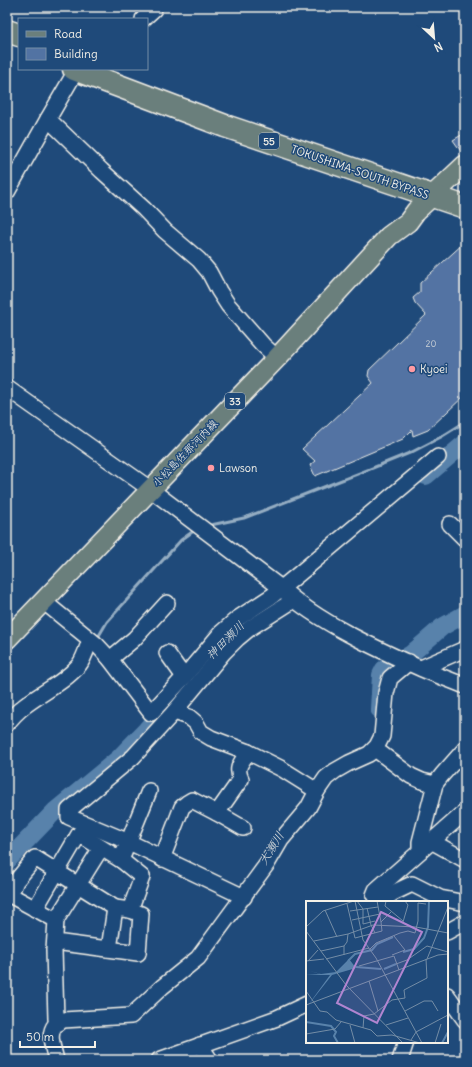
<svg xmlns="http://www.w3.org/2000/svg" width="472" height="1067" font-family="Delius,'Klee One',sans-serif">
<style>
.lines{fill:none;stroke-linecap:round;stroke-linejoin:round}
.stream{stroke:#96aec3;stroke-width:3}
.river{stroke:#5882ab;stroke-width:18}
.building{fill:#5273a3;stroke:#f4f1e8}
.minor-casing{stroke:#f4f1e8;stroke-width:18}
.major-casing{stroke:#f4f1e8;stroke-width:22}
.highway-casing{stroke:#f4f1e8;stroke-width:25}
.minor{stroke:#1f4a7a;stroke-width:15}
.major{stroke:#6b7f7c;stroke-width:19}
.highway{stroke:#6b7f7c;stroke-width:22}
.poi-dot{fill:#ff9aa2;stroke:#1f4a7a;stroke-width:1.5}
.labels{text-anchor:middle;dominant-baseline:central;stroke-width:3;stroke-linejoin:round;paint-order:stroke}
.number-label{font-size:9px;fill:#ccd2d7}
.shield{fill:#1f4a7a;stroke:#b4bfc7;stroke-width:1}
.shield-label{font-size:10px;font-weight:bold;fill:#f4f1e8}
.street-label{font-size:11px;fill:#f4f1e8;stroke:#1f4a7a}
.poi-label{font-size:11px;fill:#f4f1e8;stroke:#1f4a7a;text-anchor:start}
.water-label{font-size:12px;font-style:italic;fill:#dde0df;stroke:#1f4a7a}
.inset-river{fill:none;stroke:#5882ab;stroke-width:2}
.inset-road{fill:none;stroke:#748da6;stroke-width:1}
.view{fill:#b185d1;fill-opacity:0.15;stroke:#b185d1;stroke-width:2}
.inset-edge{fill:none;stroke:#f4f1e8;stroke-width:2}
</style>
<rect width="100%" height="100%" fill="#1f4a7a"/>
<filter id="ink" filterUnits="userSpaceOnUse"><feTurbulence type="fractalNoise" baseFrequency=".025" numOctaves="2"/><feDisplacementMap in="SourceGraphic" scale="8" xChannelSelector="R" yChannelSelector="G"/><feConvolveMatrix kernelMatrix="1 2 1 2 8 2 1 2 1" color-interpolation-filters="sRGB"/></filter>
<g filter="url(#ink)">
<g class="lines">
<g class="stream">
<path d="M 206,526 L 244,518 L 370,469 L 412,452 L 441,437 L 465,422"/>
<path d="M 97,639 L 107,622 L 181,540 L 195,530"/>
<path d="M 7,735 L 11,728"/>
</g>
<g class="river">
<path d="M 426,476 L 465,443"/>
<path d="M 379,709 L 381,675 L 384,669 L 411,654 L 442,627 L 465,614"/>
<path d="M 7,861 L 55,811 L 118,759 L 146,730 L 172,700"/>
</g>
</g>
<g class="building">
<path d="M 465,133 L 465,154 L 463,154 L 453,140 Z"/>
<path d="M 465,242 L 465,395 L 428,430 L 413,436 L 412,430 L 403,439 L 315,476 L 310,465 L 315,461 L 302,449 L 373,383 L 368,376 L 369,370 L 426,315 L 415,303 L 413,298 L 420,292 L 420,283 Z"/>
</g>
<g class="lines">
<g class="minor-casing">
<g id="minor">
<path d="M 143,19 L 154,9 L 154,7"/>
<path d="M 48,119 L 102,171 L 144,209 L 165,231 L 199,260 L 209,272 L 219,291 L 228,305 L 263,345 L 277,358"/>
<path d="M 7,192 L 48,119 L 77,69"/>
<path d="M 7,388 L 150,489 L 281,588 C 317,622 377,649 422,669 C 436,675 451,680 465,686"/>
<path d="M 450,524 L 465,539"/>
<path d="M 43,601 L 97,645 L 110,659 L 151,713 L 184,677 L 221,633 L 237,619 L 272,596 L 300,573 L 438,457"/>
<path d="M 167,653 L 184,677"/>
<path d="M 110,659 L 134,639 L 167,603"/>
<path d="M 421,668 L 465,649"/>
<path d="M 174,712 L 189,717 L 196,723 L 201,732 L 211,738 L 248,752 L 282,769 L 317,791"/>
<path d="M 7,724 C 25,698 59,689 79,665 C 84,659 87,648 90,640"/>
<path d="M 375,749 L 411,776 L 422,781 L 435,784"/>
<path d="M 217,813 L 241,779 C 235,767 242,762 248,752"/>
<path d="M 431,841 L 465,860"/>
<path d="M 420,850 L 420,842 L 435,784 L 442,775 L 465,749"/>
<path d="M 162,859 L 182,807 L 187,803 L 192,800 L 217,813 L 243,828"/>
<path d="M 244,897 L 129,842 L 69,817 L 69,810 L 133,757 L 174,712 L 223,653 L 238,638 L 250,628 L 294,600"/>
<path d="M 379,902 L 374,895 L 376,890 L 465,812"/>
<path d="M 381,902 L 393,893 L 412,884 L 440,898 L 465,903"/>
<path d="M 115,908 L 130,910 L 142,877 L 121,860 L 149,791"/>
<path d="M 35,909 L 79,834 L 121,860"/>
<path d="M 56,920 L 101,848"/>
<path d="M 447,932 L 465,922"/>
<path d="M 55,942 L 138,953 L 141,914 L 130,910"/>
<path d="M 447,995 L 465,1020"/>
<path d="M 59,1023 L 56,1019 L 54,950 L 56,920 L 10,895 L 16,881 L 35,858 L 115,908 L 109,949"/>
<path d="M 200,1045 L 210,1060"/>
<path d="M 56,1060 C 54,1050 47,1035 55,1025 C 56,1023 60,1021 63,1020 L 131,1016 L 162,987 L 198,958 L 267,864 L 281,840 L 308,808 L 317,791 L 326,778 L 335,771 L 349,763 L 369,754 L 377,746 L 382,736 L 386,693 L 390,678 L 409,662"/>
<path d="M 159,1060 L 277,1018 L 307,1004"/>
<path d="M 400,1060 L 406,1042"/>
</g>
</g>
<g class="major-casing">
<path id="major" d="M 7,639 L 277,358 L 389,236 L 408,222 L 416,211 L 465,165"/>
</g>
<g class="highway-casing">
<g id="highway">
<path d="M 7,31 L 19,35"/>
<path d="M 74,69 L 225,126 L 465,207"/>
</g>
</g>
<use href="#minor" class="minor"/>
<use href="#major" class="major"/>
<use href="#highway" class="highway"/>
</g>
</g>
<g class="poi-dot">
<circle cx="412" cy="369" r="4"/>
<circle cx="211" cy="468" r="4"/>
</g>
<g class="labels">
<g class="number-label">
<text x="431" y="343">20</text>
</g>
<g class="shield">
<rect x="259" y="133" width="20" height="16" rx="3"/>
<rect x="225" y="393" width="20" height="16" rx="3"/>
</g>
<g class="shield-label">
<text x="269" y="141">55</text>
<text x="235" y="401">33</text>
</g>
<g class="street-label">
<text transform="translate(360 172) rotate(19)">TOKUSHIMA-SOUTH BYPASS</text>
<text transform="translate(185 453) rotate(-46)">小松島佐那河内線</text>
</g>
<g class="poi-label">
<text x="420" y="369">Kyoei</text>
<text x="219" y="468">Lawson</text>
</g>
<g class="water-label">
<text transform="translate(225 640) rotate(-45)">神田瀬川</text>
<text transform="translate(271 848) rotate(-58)">大瀬川</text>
</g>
</g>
<g transform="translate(306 901)">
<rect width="142" height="142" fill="#1f4a7a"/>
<path d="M 43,58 L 50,67 L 26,74 L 0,107 L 24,74 L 0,74 L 14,73 L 4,70 L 15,73 L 30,71 Z" fill="#5882ab"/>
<path class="inset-river" d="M 97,51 L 108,48 L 118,37 L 122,26 L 123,0M 42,60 L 49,53 L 66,49 L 71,43 L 87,36M 50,66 L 75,68M 78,68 L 90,63M 0,121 L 25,125 L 30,131 L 28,135 L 32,142M 136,142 L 142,131"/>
<path class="inset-road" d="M 49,0 L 57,39 L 70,57 L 116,142M 51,0 L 57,8 L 57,23 L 69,20M 71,0 L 75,21M 80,0 L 79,5 L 97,20M 41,3 L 49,37 L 76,30 L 75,21 L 85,11M 61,7 L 65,24 L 69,32M 19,9 L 31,36M 44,10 L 72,6M 46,19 L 74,13M 97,21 L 102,4 L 99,0M 0,26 L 17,10 L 48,0M 0,30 L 40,84 L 97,142M 8,40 L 42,33 L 67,24 L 110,26 L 142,32M 38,45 L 41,41 L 42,33M 64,48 L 70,42 L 94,32 L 102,30 L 109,32 L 112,20 L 112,2 L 120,3M 15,50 L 38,45 L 38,54M 86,54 L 99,49 L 88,35M 20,58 L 63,47M 121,58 L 142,6M 0,60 L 18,58M 2,60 L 12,49M 90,63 L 101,59 L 121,45 L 142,51M 53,65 L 88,55 L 93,69M 63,80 L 72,110M 0,90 L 14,110 L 21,111 L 30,119 L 65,129 L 71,135 L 86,134 L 114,142M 0,104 L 132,54 L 142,53M 99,110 L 118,100 L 126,100 L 132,110M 44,124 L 49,142M 80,124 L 102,117M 57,127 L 58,115 L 68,113 L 86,99 L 99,97 L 98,89 L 121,77 L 120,58M 0,133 L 29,128 L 35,121M 105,139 L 110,131 L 142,114M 129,142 L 135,123"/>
<path class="view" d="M 75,11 L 116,31 L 71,122 L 31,102 Z"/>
<rect width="142" height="142" class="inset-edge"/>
</g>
<rect width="472" height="1067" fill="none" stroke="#1f4a7a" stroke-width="24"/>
<rect x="12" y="12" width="448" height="1043" fill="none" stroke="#f4f1e8" stroke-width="1.5" filter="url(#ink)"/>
<rect x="18" y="18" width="130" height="52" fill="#1f4a7a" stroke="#748da6"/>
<rect x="26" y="31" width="20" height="6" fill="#6b7f7c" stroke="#748da6"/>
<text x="54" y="38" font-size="12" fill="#f4f1e8">Road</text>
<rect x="26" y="48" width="20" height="12" fill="#5273a3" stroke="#748da6"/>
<text x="54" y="58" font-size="12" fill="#f4f1e8">Building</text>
<g transform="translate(434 38) rotate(154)" stroke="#1f4a7a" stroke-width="3" paint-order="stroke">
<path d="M0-3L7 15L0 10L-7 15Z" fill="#f4f1e8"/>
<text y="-6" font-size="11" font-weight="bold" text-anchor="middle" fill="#f4f1e8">N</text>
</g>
<path d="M20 1041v6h75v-6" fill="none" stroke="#f4f1e8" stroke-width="2"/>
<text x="26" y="1041" font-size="12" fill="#f4f1e8" stroke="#1f4a7a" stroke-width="3" paint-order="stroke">50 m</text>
</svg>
